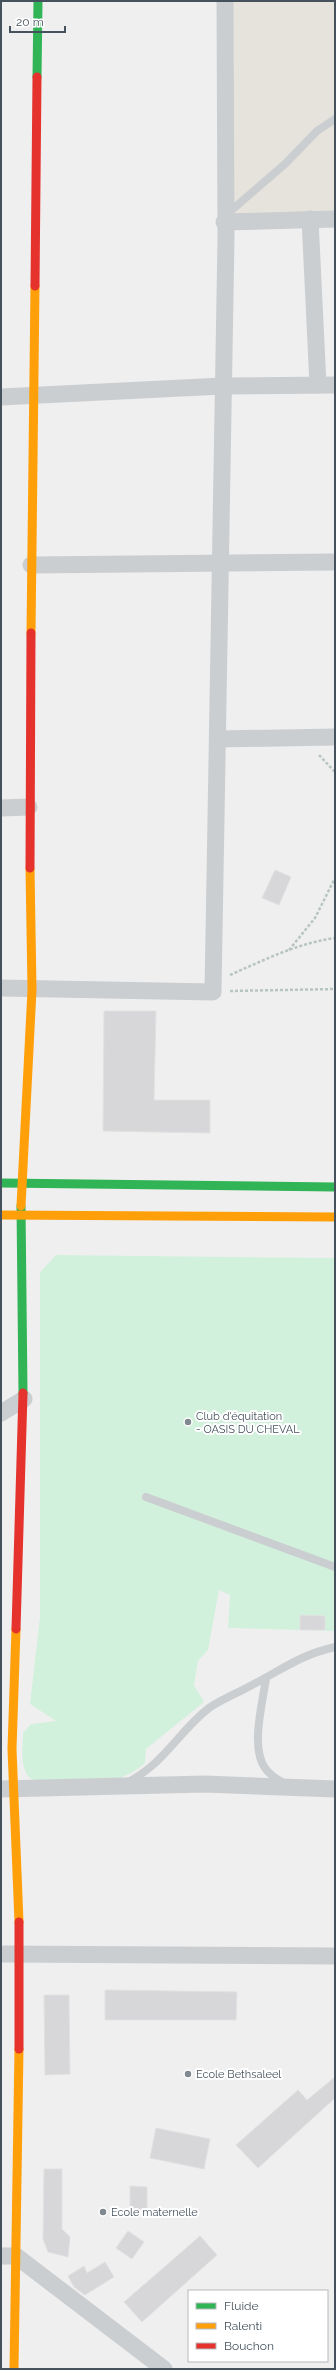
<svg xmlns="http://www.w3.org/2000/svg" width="336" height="2370" font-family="Raleway,sans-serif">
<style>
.commercial{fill:#e5e3dc}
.green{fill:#d2f1dd}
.building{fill:#d7d7d9;stroke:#e1e1e2}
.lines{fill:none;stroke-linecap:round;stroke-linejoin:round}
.path{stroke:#b7c5c0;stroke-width:2.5;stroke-dasharray:3 2;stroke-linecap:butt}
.lane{stroke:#cbced0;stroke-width:8}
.street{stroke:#cbced0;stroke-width:17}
.fast{stroke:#30b455;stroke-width:9}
.slow{stroke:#ff9f0a;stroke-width:9}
.jam{stroke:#e5322d;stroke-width:9}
.poi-dot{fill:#818990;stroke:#fff;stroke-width:1.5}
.labels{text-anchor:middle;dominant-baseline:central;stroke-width:4;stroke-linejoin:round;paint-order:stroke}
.poi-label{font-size:11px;fill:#45525d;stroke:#fff;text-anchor:start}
</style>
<rect width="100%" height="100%" fill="#f0efef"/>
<path class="commercial" d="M 229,1 L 335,1 L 335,216 L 226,217 Z"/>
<path class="green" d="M 56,1255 L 335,1258 L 335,1631 L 228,1628 L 230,1595 L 219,1590 L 208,1650 L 198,1661 L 194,1685 L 204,1702 L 146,1749 L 145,1763 C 135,1772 124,1777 110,1781 C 98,1784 39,1784 30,1778 C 19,1768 23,1746 23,1733 L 31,1724 L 56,1721 L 30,1704 L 40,1617 L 40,1272 Z"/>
<g class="building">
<path d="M 275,870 L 291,877 L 279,905 L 262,898 Z"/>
<path d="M 104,1011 L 156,1011 L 154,1100 L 210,1100 L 210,1133 L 103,1131 Z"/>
<path d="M 300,1615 L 325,1616 L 325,1630 L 300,1630 Z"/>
<path d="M 105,1990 L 237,1992 L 236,2020 L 105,2020 Z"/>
<path d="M 44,1995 L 69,1995 L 70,2074 L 45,2075 Z"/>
<path d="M 335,2077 L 335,2098 L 258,2168 L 236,2145 L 298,2090 L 307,2100 Z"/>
<path d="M 156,2128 L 210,2139 L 204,2169 L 150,2158 Z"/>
<path d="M 44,2169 L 62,2169 L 62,2229 L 70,2237 L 68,2257 L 48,2252 L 43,2239 Z"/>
<path d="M 130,2186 L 147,2187 L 147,2210 L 130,2210 Z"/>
<path d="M 128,2231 L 144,2242 L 132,2259 L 116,2248 Z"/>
<path d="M 200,2236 L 217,2255 L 142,2322 L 124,2302 Z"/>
<path d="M 105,2262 L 114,2277 L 85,2295 L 74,2287 L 68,2276 L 84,2266 L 87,2273 Z"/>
</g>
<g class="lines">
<g class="path">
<path d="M 319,755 L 335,772"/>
<path d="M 289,950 L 315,918 L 335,878"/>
<path d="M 230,975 C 264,960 298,943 335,938"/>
<path d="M 230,991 L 335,989"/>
</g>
<g class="lane">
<path d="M 226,215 L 285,164 L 317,131 L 335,119"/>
<path d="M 146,1497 L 335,1567"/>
<path d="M 266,1678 C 263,1702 250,1747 265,1768 C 269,1774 278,1780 284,1783"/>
<path d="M 128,1782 C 165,1763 178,1732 209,1708 C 222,1699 238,1693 252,1685 C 283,1669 300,1655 335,1647"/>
</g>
<g class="street">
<path d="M 310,219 L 318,385"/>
<path d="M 224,222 L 335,219"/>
<path d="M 1,397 L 222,386 L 335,385"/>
<path d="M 31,565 L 335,562"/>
<path d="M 218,739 L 335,737"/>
<path d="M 1,808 L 29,807"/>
<path d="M 1,988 L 213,992 L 226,238 L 225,1"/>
<path d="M 1,1413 L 24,1399"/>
<path d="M 1,1789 L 205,1784 L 335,1789"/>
<path d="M 1,1954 L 335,1956"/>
<path d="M 1,2256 L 16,2256 L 164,2369"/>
</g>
<g class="fast">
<path d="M 37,77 L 38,1"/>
<path d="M 1,1183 L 335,1187"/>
<path d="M 21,1206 L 23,1393"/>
</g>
<g class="slow">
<path d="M 31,633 L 35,286"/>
<path d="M 21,1206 L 32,990 L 30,868"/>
<path d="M 1,1215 L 335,1217"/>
<path d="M 16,1629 L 12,1749 L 19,1922"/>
<path d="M 14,2369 L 19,2049"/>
</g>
<g class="jam">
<path d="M 35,286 L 37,77"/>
<path d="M 30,868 L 31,633"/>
<path d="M 16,1629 L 23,1393"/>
<path d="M 19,2049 L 19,1922"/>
</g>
</g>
<g class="poi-dot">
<circle cx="188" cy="1422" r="4"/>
<circle cx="188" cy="2074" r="4"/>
<circle cx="103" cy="2212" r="4"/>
</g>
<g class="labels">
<g class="poi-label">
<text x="196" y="1416">Club d'équitation<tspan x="196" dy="13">- OASIS DU CHEVAL</tspan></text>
<text x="196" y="2074">Ecole Bethsaleel</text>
<text x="111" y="2212">Ecole maternelle</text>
</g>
</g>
<rect width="336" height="2370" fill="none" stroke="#45525d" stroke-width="4"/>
<rect x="188" y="2290" width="140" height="72" fill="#ffffff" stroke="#b5babe"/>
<rect x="196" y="2303" width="20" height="6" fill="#30b455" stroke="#b5babe"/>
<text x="224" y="2310" font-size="12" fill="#45525d">Fluide</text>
<rect x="196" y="2323" width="20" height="6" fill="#ff9f0a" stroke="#b5babe"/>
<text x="224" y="2330" font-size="12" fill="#45525d">Ralenti</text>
<rect x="196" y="2343" width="20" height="6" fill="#e5322d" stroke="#b5babe"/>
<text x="224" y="2350" font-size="12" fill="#45525d">Bouchon</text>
<path d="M10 26v6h55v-6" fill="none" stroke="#45525d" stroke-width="2"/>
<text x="16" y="26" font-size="12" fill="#45525d" stroke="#ffffff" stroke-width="3" paint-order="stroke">20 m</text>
</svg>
